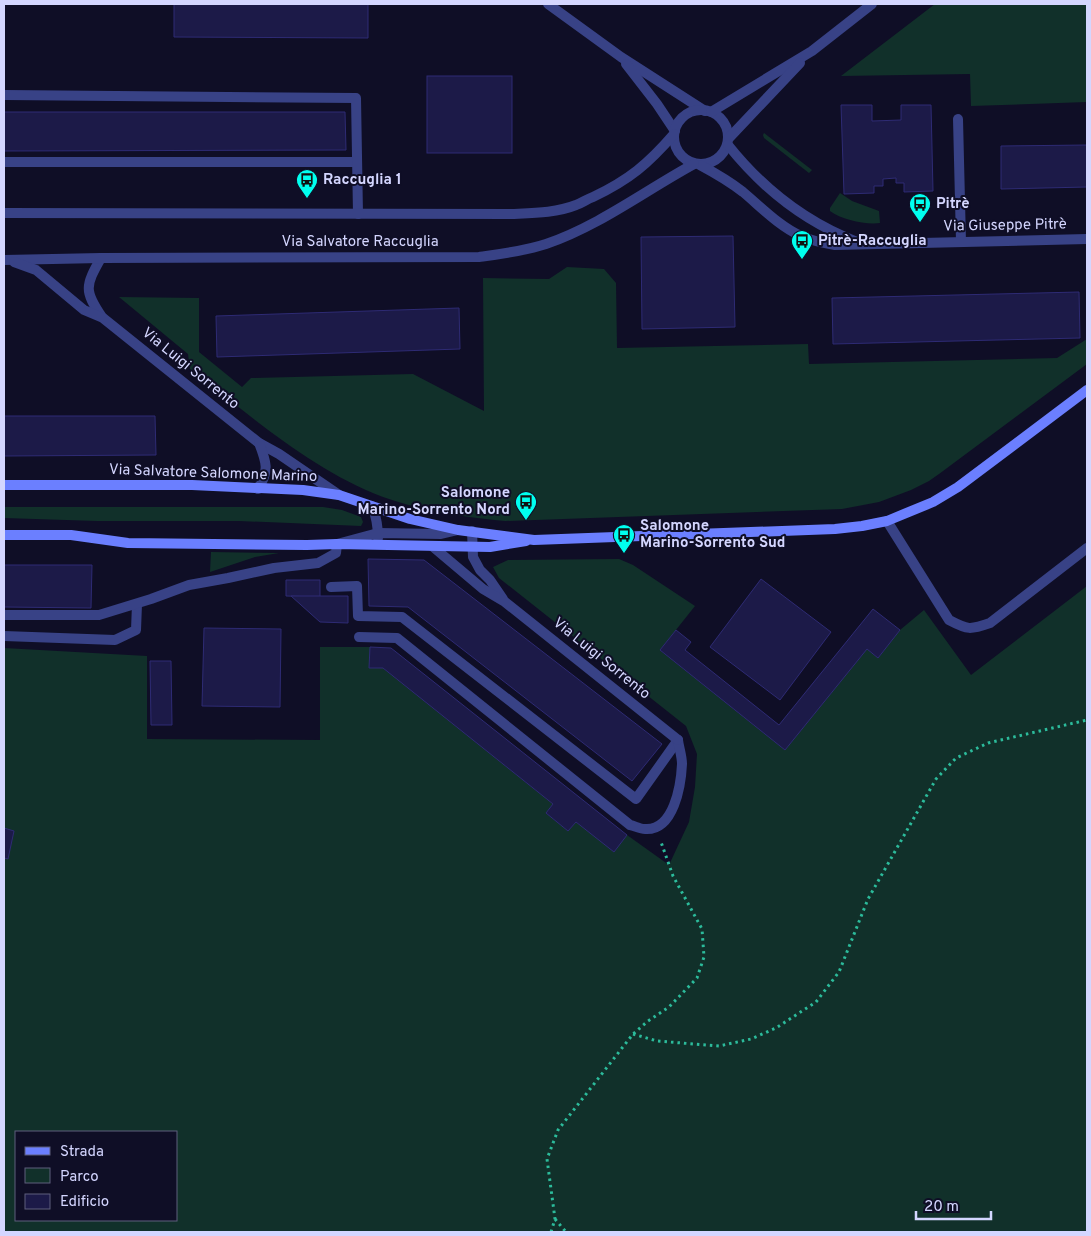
<svg xmlns="http://www.w3.org/2000/svg" width="1091" height="1236" font-family="Overpass,sans-serif">
<style>
.green{fill:#11302a;fill-rule:evenodd}
.building{fill:#1c1a48;stroke:#2e2b74}
.lines{fill:none;stroke-linecap:round;stroke-linejoin:round}
.path{stroke:#2cbb9b;stroke-width:3;stroke-dasharray:2.5 4;stroke-linecap:butt}
.lane{stroke:#384286;stroke-width:10}
.street{stroke:#384286;stroke-width:10}
.secondary{stroke:#6b7fff;stroke-width:10}
.labels{text-anchor:middle;dominant-baseline:central;stroke-width:4;stroke-linejoin:round;paint-order:stroke}
.poi-label{font-size:15px;font-weight:bold;fill:#d4d6ff;stroke:#0f0e26;text-anchor:start}
.street-label{font-size:15px;fill:#d4d6ff;stroke:#0f0e26}
</style>
<rect width="100%" height="100%" fill="#0f0e26"/>
<g class="green">
<path d="M 935,4 L 1087,4 L 1087,102 L 971,106 L 970,74 L 841,76 Z"/>
<path d="M 764,133 L 812,170 L 809,173 L 764,138 L 763,135 Z"/>
<path d="M 840,193 L 852,201 L 879,211 L 880,223 C 866,225 842,220 830,211 L 830,208 Z"/>
<path d="M 567,267 L 604,269 L 616,283 L 617,348 L 808,344 L 809,364 L 1057,358 L 1087,339 L 1087,364 L 939,474 L 929,481 L 911,490 L 879,502 L 842,509 L 505,521 C 464,517 422,511 383,497 C 310,469 251,416 190,369 L 188,354 L 119,297 L 199,298 L 199,352 L 242,387 L 251,378 L 413,374 L 484,411 L 483,278 L 549,279 Z"/>
<path d="M 4,507 L 323,507 L 342,510 L 361,517 L 363,522 L 361,526 L 239,521 L 97,521 L 4,518 Z"/>
<path d="M 211,552 L 279,553 L 255,557 L 210,572 Z"/>
<path d="M 619,559 L 633,565 L 695,606 L 660,650 L 785,750 L 867,649 L 878,658 L 900,630 L 924,610 L 971,675 L 1087,586 L 1087,1232 L 4,1232 L 4,648 L 147,656 L 147,739 L 320,740 L 320,647 L 370,647 L 370,668 L 383,668 L 553,804 L 546,813 L 568,831 L 576,822 L 614,851 L 627,835 L 669,865 L 689,822 L 695,787 L 697,754 L 686,726 L 499,578 L 493,567 L 508,560 ZM 16,1132 L 176,1132 L 176,1220 L 16,1220 Z"/>
</g>
<g class="building">
<path d="M 174,4 L 368,4 L 368,38 L 174,37 Z"/>
<rect x="427" y="76" width="85" height="77"/>
<path d="M 841,105 L 872,105 L 872,121 L 901,120 L 901,105 L 931,105 L 933,191 L 904,192 L 904,183 L 896,183 L 896,178 L 883,179 L 883,186 L 874,186 L 874,193 L 844,194 Z"/>
<path d="M 4,112 L 345,112 L 346,150 L 4,151 Z"/>
<path d="M 1087,145 L 1087,187 L 1001,189 L 1001,146 Z"/>
<path d="M 733,236 L 735,327 L 642,329 L 641,237 Z"/>
<path d="M 1079,292 L 1080,338 L 833,344 L 832,298 Z"/>
<path d="M 459,308 L 460,349 L 217,357 L 216,316 Z"/>
<path d="M 4,416 L 155,416 L 156,455 L 4,456 Z"/>
<path d="M 368,559 L 424,560 L 662,744 L 632,781 L 408,607 L 369,606 Z"/>
<path d="M 4,565 L 92,565 L 91,608 L 4,607 Z"/>
<path d="M 761,579 L 831,632 L 780,700 L 710,647 Z"/>
<path d="M 286,580 L 320,580 L 320,597 L 286,596 Z"/>
<path d="M 291,596 L 348,596 L 348,623 L 320,622 Z"/>
<path d="M 873,609 L 900,630 L 878,658 L 867,649 L 785,750 L 660,650 L 676,630 L 691,642 L 685,650 L 779,725 Z"/>
<path d="M 204,628 L 281,629 L 280,707 L 202,706 Z"/>
<path d="M 370,647 L 391,648 L 627,835 L 614,852 L 576,822 L 568,831 L 546,813 L 553,804 L 383,668 L 369,668 Z"/>
<path d="M 150,661 L 171,661 L 172,725 L 151,725 Z"/>
<path d="M 4,828 L 14,831 L 8,859 L 4,858 Z"/>
</g>
<g class="lines">
<g class="path">
<path d="M 633,1034 L 657,1041 L 719,1046 L 751,1039 L 776,1028 L 816,1002 L 839,972 L 868,899 L 936,779 L 956,758 L 988,743 L 1087,720"/>
<path d="M 555,1219 L 566,1232"/>
<path d="M 551,1232 L 555,1219 L 547,1159 L 558,1130 L 633,1034 L 648,1021 L 669,1007 L 697,978 L 704,957 L 702,929 L 673,876 L 661,842"/>
</g>
<g class="lane">
<path d="M 4,162 L 357,162"/>
<path d="M 887,521 L 949,620 C 968,630 970,630 990,623 L 1087,548"/>
<path d="M 331,587 L 357,586 L 358,616 L 402,617 L 636,799 L 678,740"/>
<path d="M 4,636 L 115,640 L 136,630 L 137,604"/>
<path d="M 359,637 L 397,638 L 630,825 C 635,826 640,829 645,829 C 674,831 681,785 682,764 C 682,756 679,748 678,740"/>
</g>
<g class="street">
<path d="M 548,4 L 621,57 L 705,111"/>
<path d="M 626,64 L 657,104 L 675,131"/>
<path d="M 4,95 L 356,98 L 358,214"/>
<circle cx="701" cy="137" r="27"/>
<path d="M 711,112 L 812,51 L 872,4"/>
<path d="M 958,119 L 961,242"/>
<path d="M 729,138 L 800,63"/>
<path d="M 728,145 C 763,189 805,222 857,242"/>
<path d="M 700,165 C 715,173 729,181 743,192 C 761,207 779,226 801,236 C 812,241 823,243 835,245 L 1087,239"/>
<path d="M 4,213 L 511,214 C 533,213 556,213 576,205 C 582,203 587,199 593,197 C 629,180 648,164 674,134"/>
<path d="M 101,258 C 85,286 84,291 102,317"/>
<path d="M 4,260 L 101,258 L 479,257 C 501,254 525,251 546,244 C 599,226 646,190 694,164"/>
<path d="M 14,262 L 36,270 L 84,310 L 103,318 L 259,443 L 279,454 L 339,495"/>
<path d="M 258,489 C 270,471 266,461 259,443"/>
<path d="M 372,506 C 377,518 378,526 378,538"/>
<path d="M 472,531 L 473,557 L 480,570 L 490,580 L 503,599"/>
<path d="M 432,546 L 483,589 L 505,602 L 678,740"/>
<path d="M 4,615 L 99,615 L 151,599 L 189,585 L 228,578 L 274,568 L 318,563 L 336,553 L 337,544 L 378,533 L 441,534 L 458,530"/>
</g>
<g class="secondary">
<path d="M 4,485 L 192,485 L 303,490 L 339,495 L 410,519 L 458,530 L 534,540 L 835,529 L 862,526 L 887,521 L 933,502 L 958,487 L 1087,390"/>
<path d="M 4,535 L 71,535 L 128,543 L 307,545 L 337,544 L 490,547 L 526,541"/>
</g>
</g>
<defs>
<g id="bus-pin" transform="scale(1.125)"><path d="M0 17L-7.5 6A9.5 9.5 0 1 1 7.5 6Z" fill="#00ffef" stroke="#0f0e26"/><path d="M-5-6H5V4H4V6H2V4H-2V6H-4V4H-5ZM-3.5-4V0h7V-4ZM-3.5 1.2v1.5H-2V1.2ZM2 1.2v1.5H3.5V1.2Z" fill="#111"/></g>
</defs>
<g fill-rule="evenodd">
<use href="#bus-pin" x="307" y="180"/>
<use href="#bus-pin" x="920" y="204"/>
<use href="#bus-pin" x="802" y="241"/>
<use href="#bus-pin" x="526" y="502"/>
<use href="#bus-pin" x="624" y="535"/>
</g>
<g class="labels">
<g class="poi-label">
<text x="323" y="180">Raccuglia 1</text>
<text x="936" y="204">Pitrè</text>
<text x="818" y="241">Pitrè-Raccuglia</text>
<text x="510" y="493" text-anchor="end">Salomone<tspan x="510" dy="17">Marino-Sorrento Nord</tspan></text>
<text x="640" y="526">Salomone<tspan x="640" dy="17">Marino-Sorrento Sud</tspan></text>
</g>
<g class="street-label">
<text transform="translate(1005 226) rotate(-1)">Via Giuseppe Pitrè</text>
<text x="360" y="242">Via Salvatore Raccuglia</text>
<text transform="translate(190 369) rotate(39)">Via Luigi Sorrento</text>
<text transform="translate(213 474) rotate(2)">Via Salvatore Salomone Marino</text>
<text transform="translate(601 659) rotate(39)">Via Luigi Sorrento</text>
</g>
</g>
<rect width="1091" height="1236" fill="none" stroke="#d4d6ff" stroke-width="10"/>
<rect x="15" y="1131" width="162" height="90" fill="#0f0e26" stroke="#5e5e7d"/>
<rect x="25" y="1147" width="25" height="8" fill="#6b7fff" stroke="#5e5e7d"/>
<text x="60" y="1156" font-size="15" fill="#d4d6ff">Strada</text>
<rect x="25" y="1168" width="25" height="15" fill="#11302a" stroke="#5e5e7d"/>
<text x="60" y="1181" font-size="15" fill="#d4d6ff">Parco</text>
<rect x="25" y="1194" width="25" height="15" fill="#1c1a48" stroke="#5e5e7d"/>
<text x="60" y="1206" font-size="15" fill="#d4d6ff">Edificio</text>
<path d="M916 1211v8h75v-8" fill="none" stroke="#d4d6ff" stroke-width="2.5"/>
<text x="924" y="1211" font-size="15" fill="#d4d6ff" stroke="#0f0e26" stroke-width="4" paint-order="stroke">20 m</text>
</svg>
